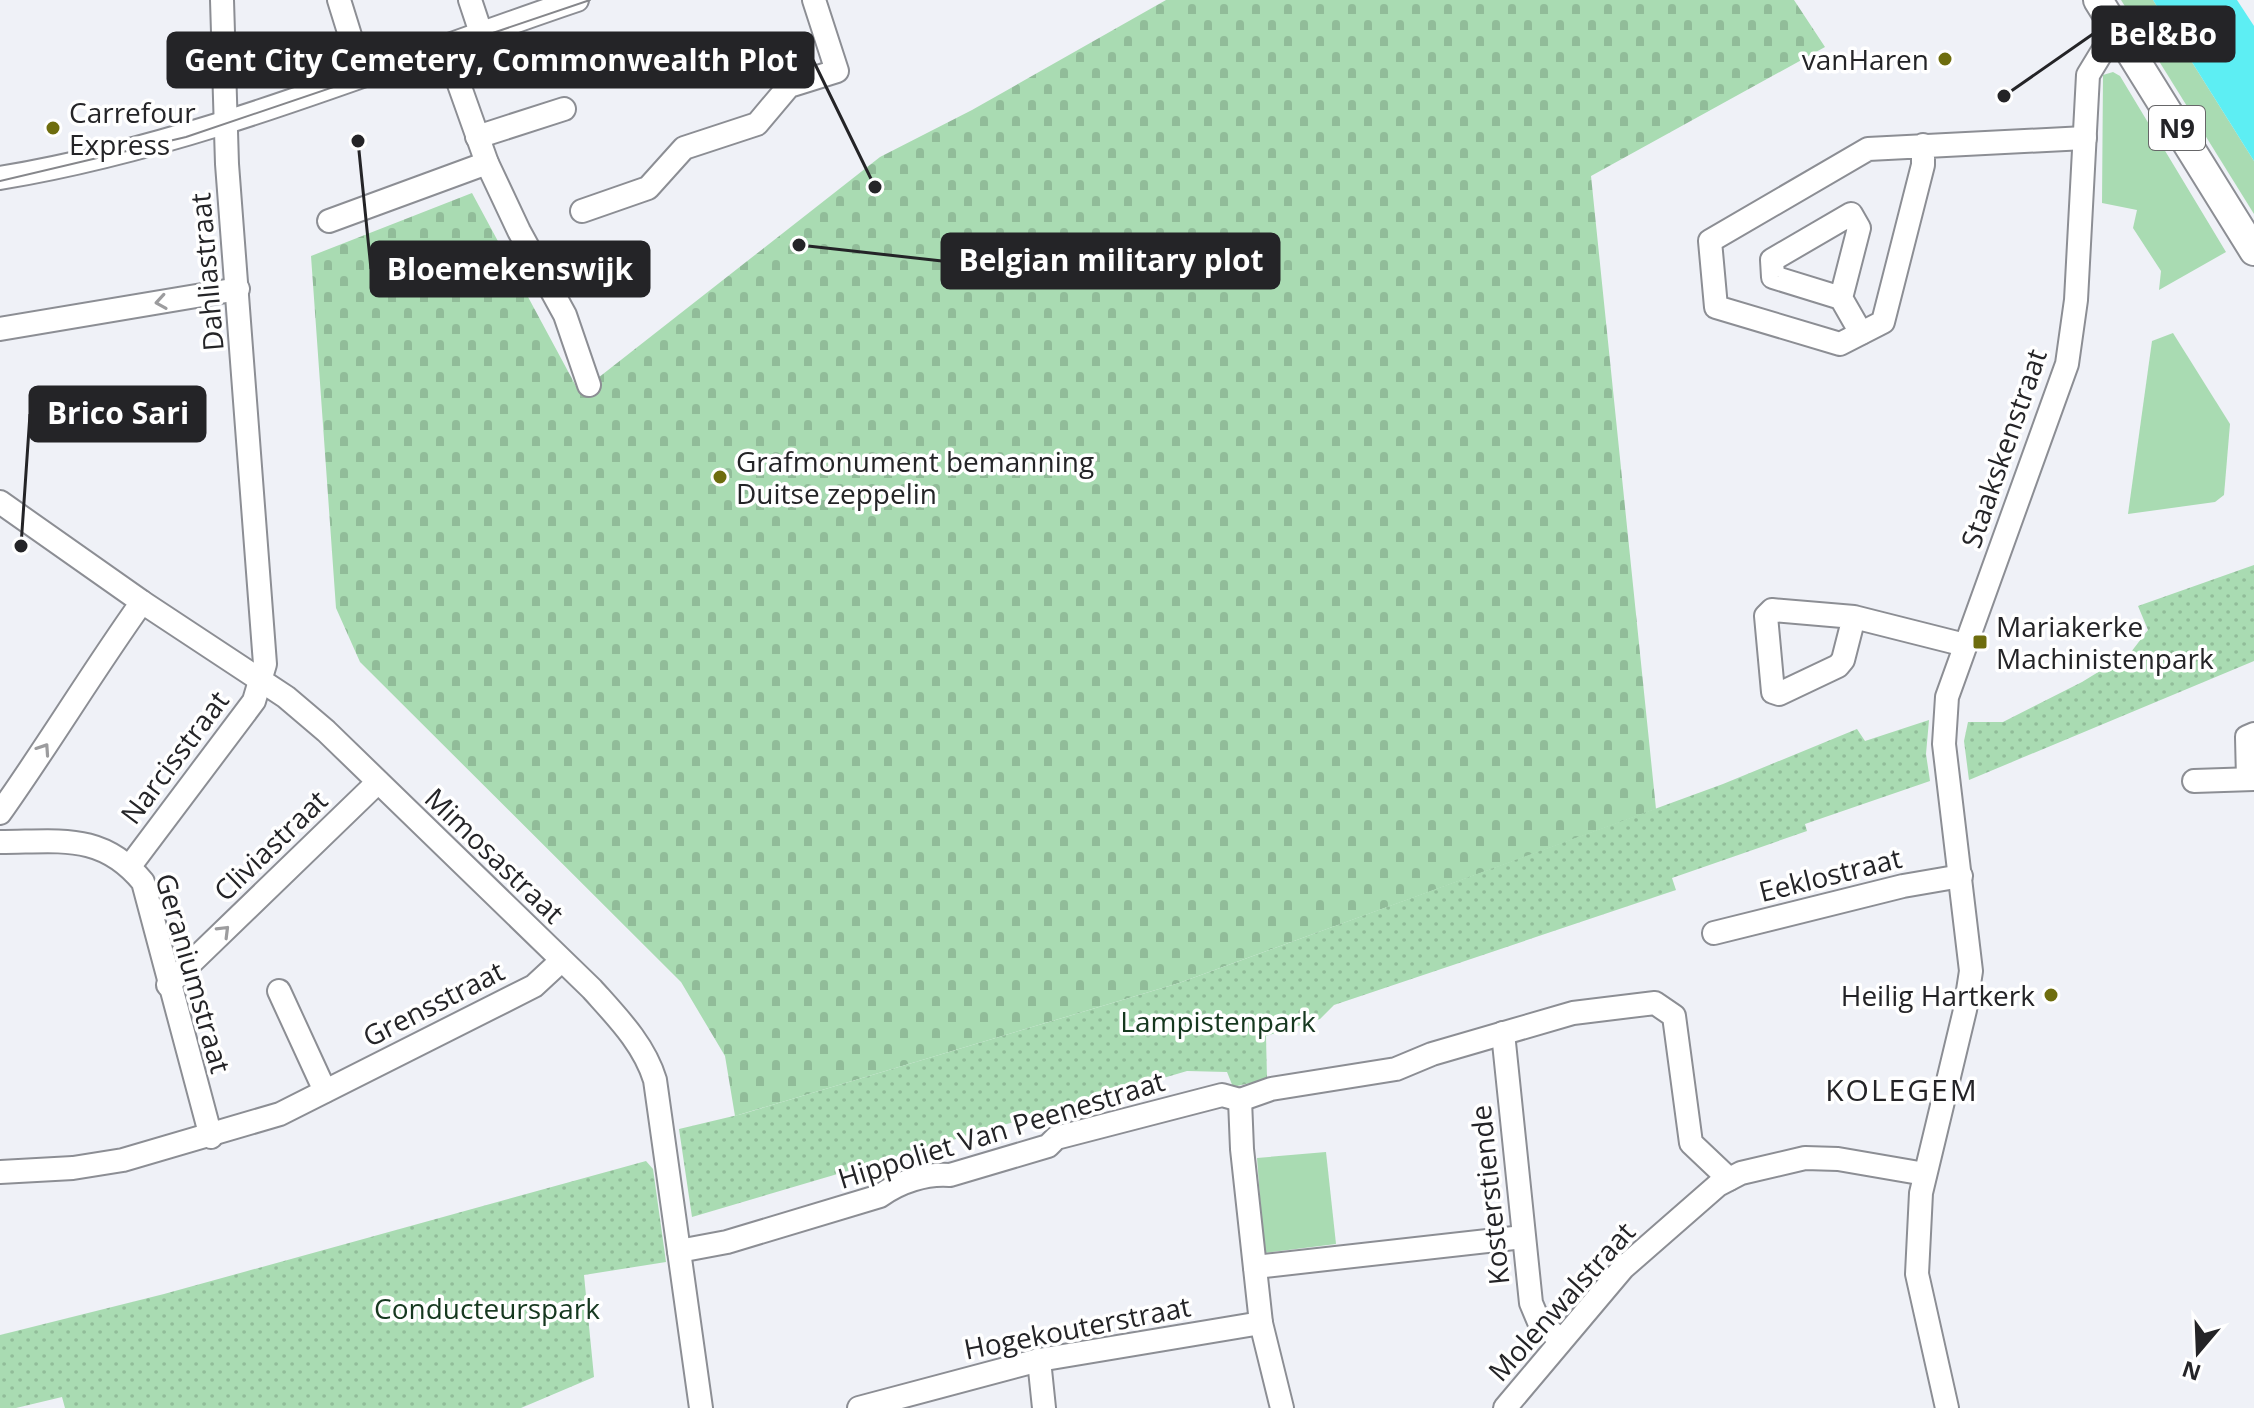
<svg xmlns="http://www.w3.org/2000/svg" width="2254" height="1408" font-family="'Open Sans',sans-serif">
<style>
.grass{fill:#a9dbb2}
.cemetery{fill:url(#cemetery-stones)}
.park{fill:url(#park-dots)}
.water{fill:#5deef3}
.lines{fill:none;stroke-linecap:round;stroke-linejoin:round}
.minor-casing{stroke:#8c8e94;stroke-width:26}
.major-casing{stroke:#8c8e94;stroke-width:32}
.minor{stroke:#fff;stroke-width:22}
.major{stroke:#fff;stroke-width:28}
.tram{stroke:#86878b;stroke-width:2}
.oneway{stroke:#9c9c9e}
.poi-dot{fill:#6e6d0e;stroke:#fff;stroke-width:3}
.labels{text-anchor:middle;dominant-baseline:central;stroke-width:7;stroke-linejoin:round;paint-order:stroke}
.shield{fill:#fff;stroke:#666668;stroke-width:2}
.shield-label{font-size:26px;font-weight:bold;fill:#242427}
.poi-label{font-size:28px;fill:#242427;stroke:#fff;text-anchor:start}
.street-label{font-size:28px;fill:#242427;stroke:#fff}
.park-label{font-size:28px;fill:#16381f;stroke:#fff}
.neighbourhood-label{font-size:30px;letter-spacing:2px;fill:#242427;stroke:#fff}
.leader{fill:none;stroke:#242427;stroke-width:3}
.callout-dot{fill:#242427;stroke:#fff;stroke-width:3}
.callout{fill:#242427;stroke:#242427;stroke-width:3}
.callout-label{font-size:30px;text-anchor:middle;font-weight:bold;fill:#fff}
</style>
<defs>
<pattern id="cemetery-stones" width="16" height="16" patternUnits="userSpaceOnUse" patternTransform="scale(2)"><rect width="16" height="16" fill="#a9dbb2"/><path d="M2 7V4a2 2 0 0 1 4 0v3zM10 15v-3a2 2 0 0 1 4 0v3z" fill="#91bc99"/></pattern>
<pattern id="park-dots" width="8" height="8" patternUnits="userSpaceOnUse" patternTransform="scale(2)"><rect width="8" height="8" fill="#a9dbb2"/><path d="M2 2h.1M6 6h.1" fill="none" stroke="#91bc99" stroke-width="1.8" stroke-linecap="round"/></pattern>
</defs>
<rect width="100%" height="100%" fill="#eff1f7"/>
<g class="grass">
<path d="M 2121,0 L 2153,0 L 2254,161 L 2254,214 Z"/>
<path d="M 2113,72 L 2120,76 L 2226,252 L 2159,290 L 2161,271 L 2133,228 L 2137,210 L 2102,203 L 2103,75 Z"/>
<path d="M 2173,333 L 2230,424 L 2224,495 L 2215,502 L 2128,514 L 2152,341 Z"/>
<path d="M 1326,1152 L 1336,1244 L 1264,1253 L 1257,1158 Z"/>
</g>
<path class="cemetery" d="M 1166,0 L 1794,0 L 1825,47 L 1591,176 L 1656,809 L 1179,983 L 735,1116 L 725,1056 L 681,982 L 360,662 L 336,608 L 311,256 L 472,193 L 577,388 L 589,385 L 880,157 L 972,110 Z"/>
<g class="park">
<path d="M 2254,565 L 2254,661 L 1969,780 L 1964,741 L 1968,722 L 2003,722 L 2082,682 L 2131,652 L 2148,630 L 2138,606 Z"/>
<path d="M 1929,720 L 1926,754 L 1930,781 L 1805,824 L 1807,831 L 1672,878 L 1676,890 L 1664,894 L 1334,1005 L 1320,1019 L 1266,1036 L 1267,1079 L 1233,1087 L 1227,1072 L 1187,1071 L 692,1217 L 679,1129 L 742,1114 L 1179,983 L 1723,784 L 1857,729 L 1865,741 Z"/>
<path d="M 646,1161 L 653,1169 L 666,1262 L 584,1275 L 594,1377 L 521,1408 L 65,1408 L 62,1397 L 16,1408 L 0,1408 L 0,1335 L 164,1294 Z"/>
</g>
<path class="water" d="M 2153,0 L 2237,0 L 2254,26 L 2254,161 Z"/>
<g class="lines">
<g class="minor-casing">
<g id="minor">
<path d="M 339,0 L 362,74"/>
<path d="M 470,0 L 481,33"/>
<path d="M 445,45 L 487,163 L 519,231 L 565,315 L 589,385"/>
<path d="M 477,137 L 564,109"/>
<path d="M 1923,145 L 1923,165 L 1883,322 L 1840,344 L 1716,307 L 1710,241 L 1868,149 L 2085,138"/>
<path d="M 0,178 C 199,145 387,64 577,0"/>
<path d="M 582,211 L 648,188 L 684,148 L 757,124 L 789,86 L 837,71 L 814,0"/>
<path d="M 329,221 L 487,163"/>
<path d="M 1841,298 L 1773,277 L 1772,260 L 1851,214 L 1859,228 L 1841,298 L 1861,333"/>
<path d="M 0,329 L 238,289"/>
<path d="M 0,502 L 142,602 L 286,697 L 326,731 L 592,989 C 617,1017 644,1044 655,1080 L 701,1408"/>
<path d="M 1854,617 L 1772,610 L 1766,616 L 1773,692 L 1779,694 L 1838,666 L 1843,660 L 1854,617 L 1965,645"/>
<path d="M 2248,779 L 2247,737 L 2254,734"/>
<path d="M 2194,781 L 2254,779"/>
<path d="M 0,813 C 49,744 92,672 142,602"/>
<path d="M 0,842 C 59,842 102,832 143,882 L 211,1137"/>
<path d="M 130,866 L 254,701 L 265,664 L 227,164 L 222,0"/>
<path d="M 1714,933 L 1903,886 L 1961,876"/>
<path d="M 168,985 L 378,782"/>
<path d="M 279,991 L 325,1091"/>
<path d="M 1503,1033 L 1531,1303 L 1539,1322 L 1560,1339"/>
<path d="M 1240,1100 L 1271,1089 L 1396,1069 L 1432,1054 L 1573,1013 L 1655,1003 L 1674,1016 L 1691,1143 L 1729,1179"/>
<path d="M 1240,1100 L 1242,1149 L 1261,1323 L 1282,1408"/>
<path d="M 0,1172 L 73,1168 L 123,1160 L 280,1114 L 534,986 L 561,961"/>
<path d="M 679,1251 L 727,1242 L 880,1196 C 899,1182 926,1173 950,1175 L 1048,1146 L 1056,1138 L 1222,1095 L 1240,1100"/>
<path d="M 1255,1267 L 1523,1237"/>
<path d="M 1039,1360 L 1044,1408"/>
<path d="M 859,1408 L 1039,1360 L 1261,1323"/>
<path d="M 1505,1408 L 1623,1268 L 1718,1185 L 1741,1173 L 1805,1158 L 1838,1159 L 1925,1174"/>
<path d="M 1947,1408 L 1917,1274 L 1921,1193 L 1965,1010 L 1971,971 L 1944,744 L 1947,697 L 2067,364 L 2076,300 L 2088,75 L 2116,29"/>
</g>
</g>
<g class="major-casing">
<path id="major" d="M 2098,0 L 2254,251"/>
</g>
<use href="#minor" class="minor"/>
<use href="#major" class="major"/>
<path class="tram" d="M 0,181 L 186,137 L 590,0"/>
</g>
<defs><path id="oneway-chevron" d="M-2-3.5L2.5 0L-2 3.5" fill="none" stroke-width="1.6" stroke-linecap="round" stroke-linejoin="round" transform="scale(2)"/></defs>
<g class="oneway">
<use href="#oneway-chevron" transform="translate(161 302) rotate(171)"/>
<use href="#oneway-chevron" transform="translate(44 749) rotate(-56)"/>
<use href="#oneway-chevron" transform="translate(224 931) rotate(-45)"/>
</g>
<g class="poi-dot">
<circle cx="1945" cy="59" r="8"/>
<circle cx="53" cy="128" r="8"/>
<circle cx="720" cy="477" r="8"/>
<rect x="1972" y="634" width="16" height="16" rx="4"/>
<circle cx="2051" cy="995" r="8"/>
</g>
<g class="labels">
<rect class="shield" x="2149" y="106" width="56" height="44" rx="6"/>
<g class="shield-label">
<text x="2177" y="128">N9</text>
</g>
<g class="poi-label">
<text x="1929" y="59" text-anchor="end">vanHaren</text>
<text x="69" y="112">Carrefour<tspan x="69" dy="32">Express</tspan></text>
<text x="736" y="461">Grafmonument bemanning<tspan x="736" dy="32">Duitse zeppelin</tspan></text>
<text x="1996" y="626">Mariakerke<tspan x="1996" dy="32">Machinistenpark</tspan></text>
<text x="2035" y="995" text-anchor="end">Heilig Hartkerk</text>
</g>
<g class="street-label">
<text transform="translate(206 272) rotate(-95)">Dahliastraat</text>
<text transform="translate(2003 448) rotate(-71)">Staakskenstraat</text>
<text transform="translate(174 757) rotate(-53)">Narcisstraat</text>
<text transform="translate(270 845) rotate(-44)">Cliviastraat</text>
<text transform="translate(495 855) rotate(44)">Mimosastraat</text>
<text transform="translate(1830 874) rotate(-14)">Eeklostraat</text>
<text transform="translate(194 973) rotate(74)">Geraniumstraat</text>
<text transform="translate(433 1003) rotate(-27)">Grensstraat</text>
<text transform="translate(1001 1129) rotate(-17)">Hippoliet Van Peenestraat</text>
<text transform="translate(1489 1195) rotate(-96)">Kosterstiende</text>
<text transform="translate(1561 1301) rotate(-48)">Molenwalstraat</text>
<text transform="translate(1077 1327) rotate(-11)">Hogekouterstraat</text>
</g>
<g class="park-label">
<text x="1218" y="1021">Lampistenpark</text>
<text x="487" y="1308">Conducteurspark</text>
</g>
<g class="neighbourhood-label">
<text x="1902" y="1089">KOLEGEM</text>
</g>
</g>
<path class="leader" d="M2004 96L2093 34M875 187L813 60M799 245L942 261M358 141L371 269M21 546L30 414"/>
<g class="callout-dot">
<circle cx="2004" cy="96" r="8"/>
<circle cx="875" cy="187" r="8"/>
<circle cx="799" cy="245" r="8"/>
<circle cx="358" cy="141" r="8"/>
<circle cx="21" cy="546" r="8"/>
</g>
<g class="callout">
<rect x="2093" y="7" width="141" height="54" rx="8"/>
<rect x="168" y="33" width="645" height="54" rx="8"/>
<rect x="942" y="234" width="337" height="54" rx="8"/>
<rect x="371" y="242" width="278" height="54" rx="8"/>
<rect x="30" y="387" width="175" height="54" rx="8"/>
</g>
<g class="callout-label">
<text x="2163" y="45">Bel&amp;Bo</text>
<text x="491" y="71">Gent City Cemetery, Commonwealth Plot</text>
<text x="1111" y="271">Belgian military plot</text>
<text x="510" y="280">Bloemekenswijk</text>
<text x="118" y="424">Brico Sari</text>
</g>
<g transform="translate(2198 1352) rotate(199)" stroke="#ffffff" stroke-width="6" paint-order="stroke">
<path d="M0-6L14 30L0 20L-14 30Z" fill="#242427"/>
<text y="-12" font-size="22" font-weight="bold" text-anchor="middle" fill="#242427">N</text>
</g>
</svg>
